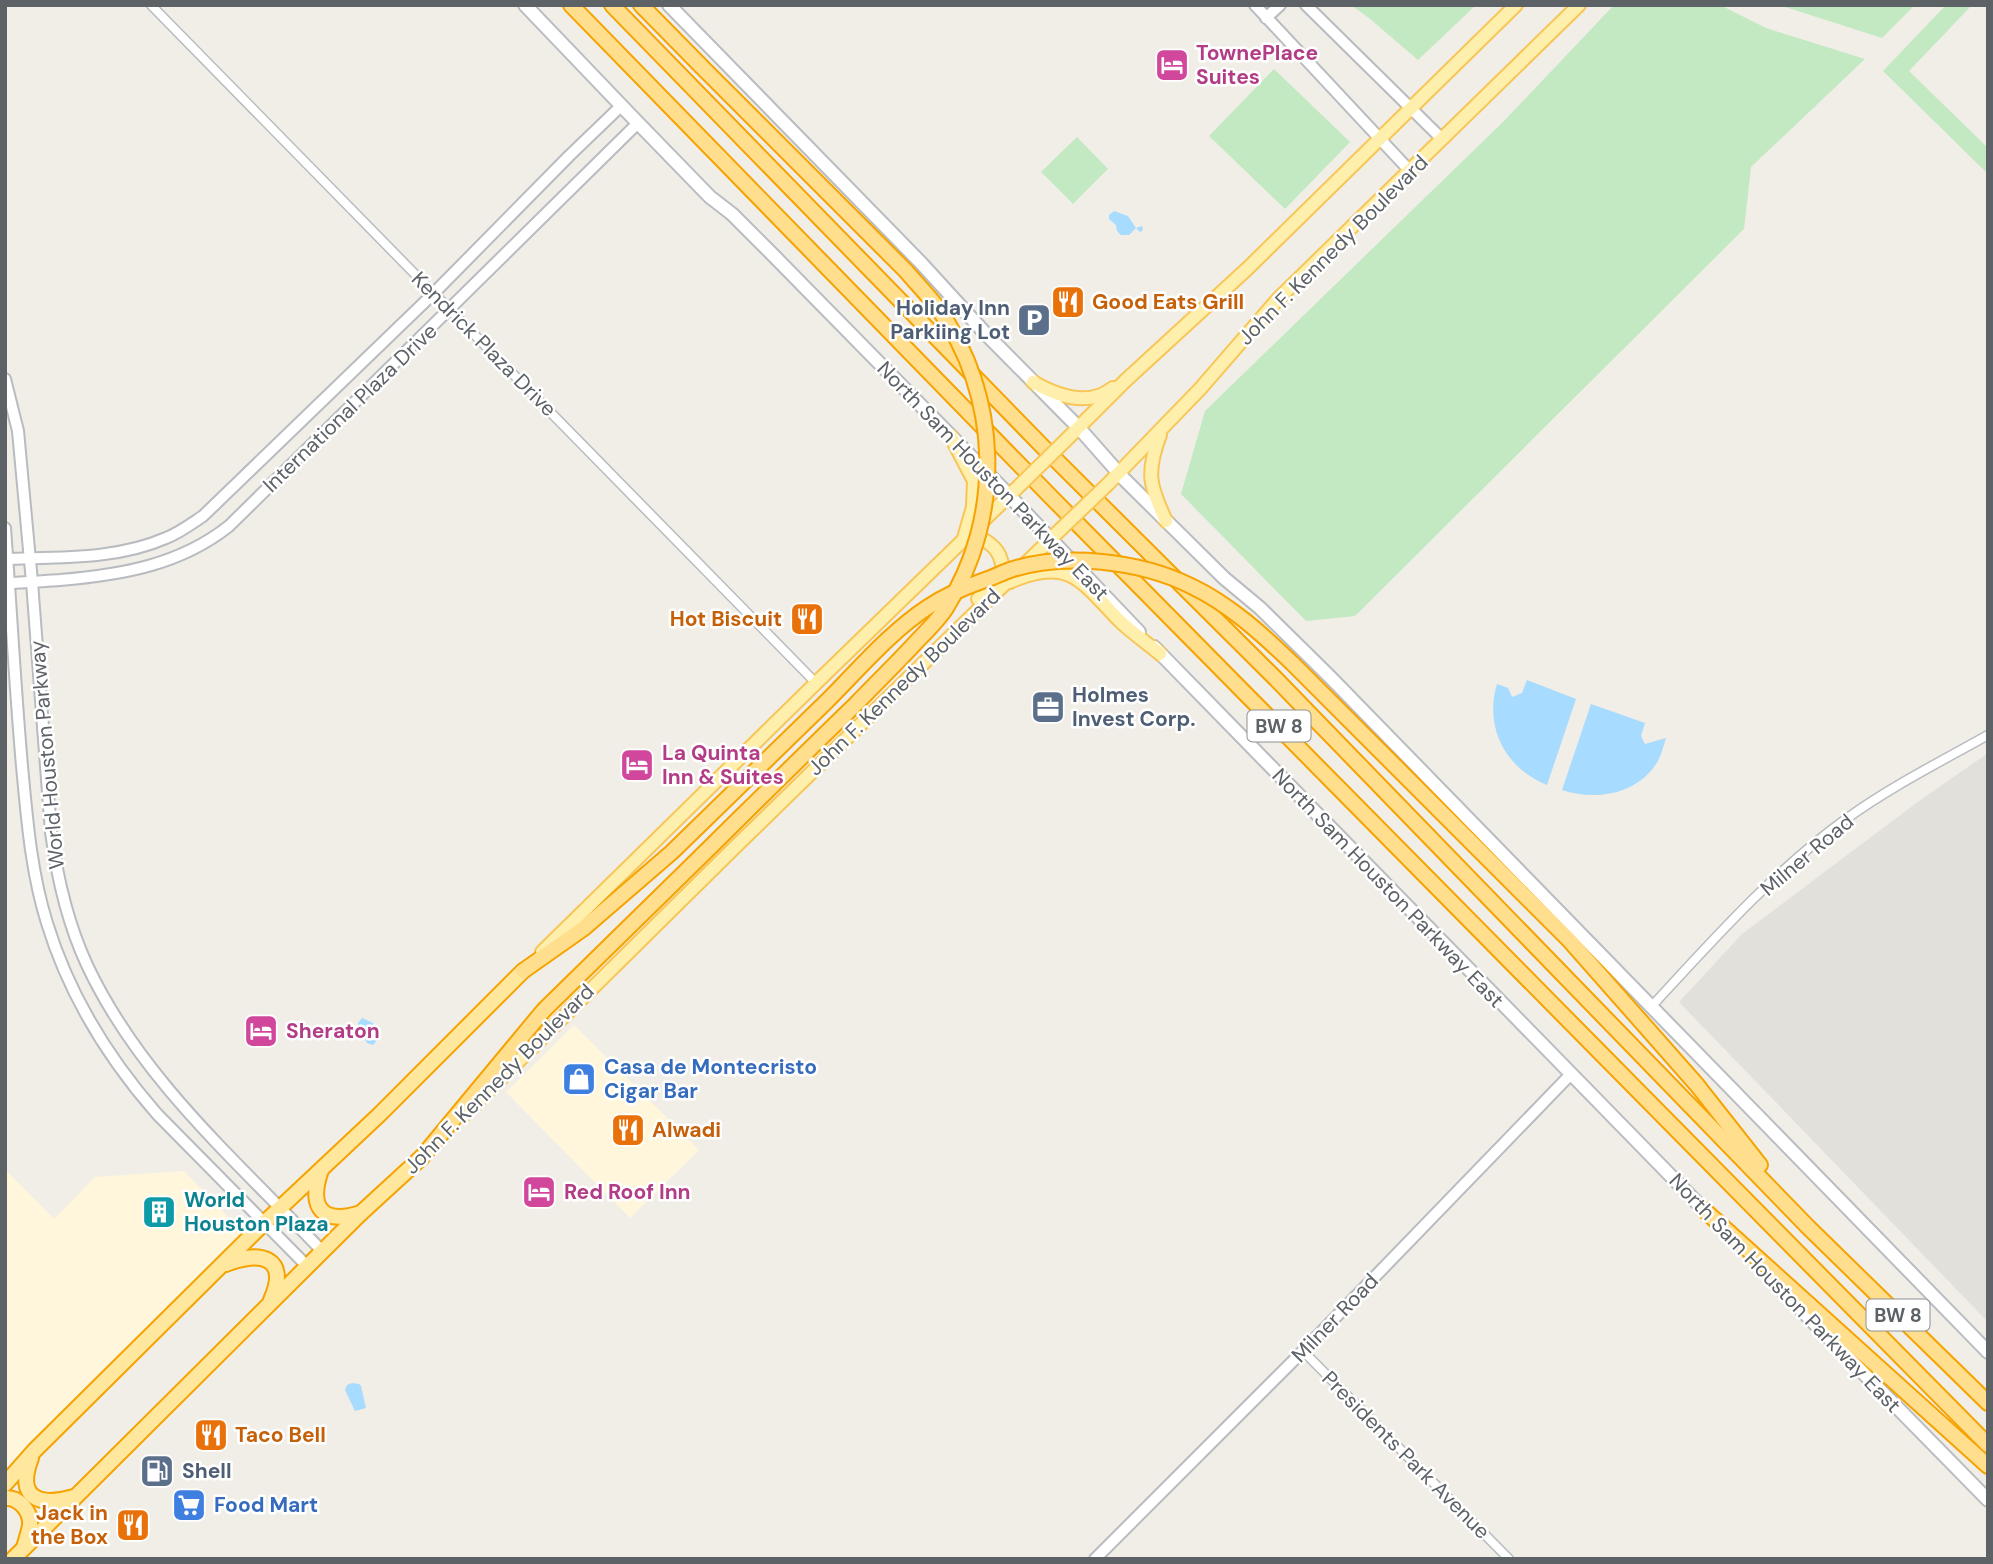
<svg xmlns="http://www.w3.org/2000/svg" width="1993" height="1564" font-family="'DM Sans',sans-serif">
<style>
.commercial{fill:#fff6dc}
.industrial{fill:#e1e0da}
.green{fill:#c3e9c2}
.water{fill:#a7dbff}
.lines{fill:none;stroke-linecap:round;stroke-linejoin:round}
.minor-casing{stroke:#b8bcc0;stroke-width:11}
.tertiary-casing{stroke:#b8bcc0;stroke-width:14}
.secondary-casing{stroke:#b9bdc2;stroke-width:16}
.primary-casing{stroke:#f8c658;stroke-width:16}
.trunk-casing{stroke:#f6a200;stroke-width:18}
.motorway-casing{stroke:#f6a200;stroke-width:18}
.minor{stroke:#fff;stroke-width:8}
.tertiary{stroke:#fff;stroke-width:10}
.secondary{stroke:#fff;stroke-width:12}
.primary{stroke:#ffefac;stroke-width:12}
.trunk{stroke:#ffe79d;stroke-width:14}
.motorway{stroke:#ffdf8e;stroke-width:14}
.primary-bridge-casing{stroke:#f8c658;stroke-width:16;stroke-linecap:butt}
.motorway-bridge-casing{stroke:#f6a200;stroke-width:18;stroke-linecap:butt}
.primary-bridge{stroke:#ffefac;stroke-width:12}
.motorway-bridge{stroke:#ffdf8e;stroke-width:14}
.labels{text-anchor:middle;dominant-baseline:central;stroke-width:5;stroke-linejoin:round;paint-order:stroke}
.shield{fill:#fff;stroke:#8e9195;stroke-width:2}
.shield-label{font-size:19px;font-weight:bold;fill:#5d6267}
.hotel-label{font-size:21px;font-weight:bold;fill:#b23c85;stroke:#fff;text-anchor:start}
.street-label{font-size:21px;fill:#5d6267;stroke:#fff}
.food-label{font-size:21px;font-weight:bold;fill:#c56008;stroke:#fff;text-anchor:start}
.service-label{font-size:21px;font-weight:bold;fill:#4e5e75;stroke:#fff;text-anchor:start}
.shop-label{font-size:21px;font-weight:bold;fill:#366cbe;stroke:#fff;text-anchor:start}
.culture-label{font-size:21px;font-weight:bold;fill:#0d838f;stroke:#fff;text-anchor:start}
</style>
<rect width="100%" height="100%" fill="#f0eee6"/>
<g class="commercial">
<path d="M 574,1025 L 699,1150 L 630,1218 L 506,1092 Z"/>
<path d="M 5,1169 L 54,1219 L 95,1177 L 184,1171 L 244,1233 L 5,1468 Z"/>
</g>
<path class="industrial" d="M 1988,753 L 1988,1322 L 1679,1002 L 1742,934 L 1919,801 Z"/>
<g class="green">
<path d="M 1351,5 L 1476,5 L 1418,60 L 1369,18 Z"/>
<path d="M 1614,5 L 1720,5 L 1766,28 L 1865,59 L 1751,167 L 1744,229 L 1355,616 L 1306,621 L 1181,494 L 1205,411 L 1504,121 Z"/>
<path d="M 1779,5 L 1915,5 L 1882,38 Z"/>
<path d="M 1946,5 L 1972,5 L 1909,71 L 1988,148 L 1988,174 L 1883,71 Z"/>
<path d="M 1274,69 L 1350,142 L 1285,209 L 1209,136 Z"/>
<path d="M 1077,137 L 1108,169 L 1073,204 L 1041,172 Z"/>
</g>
<g class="water">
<path d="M 1114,211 L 1128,216 L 1136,228 L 1142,226 L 1143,230 L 1140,232 L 1136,228 L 1129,235 L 1121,235 L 1117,231 L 1116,225 L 1109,219 L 1109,215 Z"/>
<path d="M 1527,680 L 1576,699 L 1547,785 C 1505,768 1484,727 1497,684 L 1508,688 L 1512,697 L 1522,693 Z"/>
<path d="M 1591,704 L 1645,723 L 1641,736 L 1645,744 L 1666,738 C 1663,747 1661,757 1656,764 C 1636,795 1594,801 1562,790 Z"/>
<path d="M 362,1018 L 373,1023 L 376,1030 L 379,1033 L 379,1038 L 373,1045 L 367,1043 L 364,1038 L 368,1032 L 361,1030 L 358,1026 L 358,1023 Z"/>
<path d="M 352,1383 L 359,1384 L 361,1386 L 366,1408 L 355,1411 L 345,1390 L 347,1385 Z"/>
</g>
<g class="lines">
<g class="minor-casing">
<g id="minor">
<path d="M 151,5 L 816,683"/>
<path d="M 1651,1007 C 1712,941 1773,872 1846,819 C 1890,787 1940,762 1988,735"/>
<path d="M 1303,1351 L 1509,1559"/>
</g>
</g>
<g class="tertiary-casing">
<g id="tertiary">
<path d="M 1255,5 L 1410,171"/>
<path d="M 1306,5 L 1442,139"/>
<path d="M 1266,18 L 1280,5"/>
<path d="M 5,379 L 18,431 L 32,582 L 51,832 C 57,877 68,924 87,965 C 141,1080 238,1162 323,1252"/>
<path d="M 5,528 C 11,607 15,687 22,766 C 27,819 31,872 47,923 C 69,995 108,1058 157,1114 L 308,1267"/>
<path d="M 5,559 C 58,557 116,560 166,538 C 179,533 191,524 203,516 L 434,293 L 569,156 L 621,106"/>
<path d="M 5,583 C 23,583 42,581 60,580 C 121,575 180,565 229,526 L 638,123"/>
<path d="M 1095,1559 L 1303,1351 L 1571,1074"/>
</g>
</g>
<g class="secondary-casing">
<g id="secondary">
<path d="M 525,5 L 638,123 L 710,197 L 732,214 L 773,255 L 1001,487 L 1139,632"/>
<path d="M 669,5 L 921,263 L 984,332 L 1079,428 L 1124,479 L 1224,578 L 1260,608 L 1330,677 L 1988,1352"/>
<path d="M 1154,647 L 1709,1215"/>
<path d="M 1770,1278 L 1988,1500"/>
</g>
</g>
<g class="primary-casing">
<g id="primary">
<path d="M 1033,382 C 1052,393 1076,403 1098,396 C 1103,395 1108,391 1113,388"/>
<path d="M 1160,435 C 1146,472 1149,485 1166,521"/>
<path d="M 951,437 L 974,481 L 973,507 L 964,538"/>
<path d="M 1065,441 L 1125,381 L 1247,269 L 1516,5"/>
<path d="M 1108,484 L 1200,389 L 1278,299 L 1579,5"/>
<path d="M 968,541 L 979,537 C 996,546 1002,554 1003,573 L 978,599"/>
<path d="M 1010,582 C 1026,574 1052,567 1069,575 C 1088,583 1107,609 1122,623 C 1134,634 1148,644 1160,654"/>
<path d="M 542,952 L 816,683 L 1020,485"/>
<path d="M 464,1115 L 730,852 L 1061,529"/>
</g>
</g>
<g class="trunk-casing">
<g id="trunk">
<path d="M 321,1170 C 308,1208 322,1225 361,1213"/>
<path d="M 226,1264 C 260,1250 290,1257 271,1300"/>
<path d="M 31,1458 C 16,1498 38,1507 74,1497"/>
<path d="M 5,1484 L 35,1450 L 264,1223 L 380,1114 L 523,971"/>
<path d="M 5,1498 C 19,1497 31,1511 30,1525 C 29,1532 26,1540 24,1548"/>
<path d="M 13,1559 L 361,1213 L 422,1157"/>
</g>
</g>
<g class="motorway-casing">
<g id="motorway">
<path d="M 571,5 L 1051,497 L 1988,1445"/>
<path d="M 612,5 L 1044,448 L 1274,677 L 1808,1227 L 1988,1403"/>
<path d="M 641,5 L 701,66"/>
<path d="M 1292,663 L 1570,941 L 1697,1085 L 1760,1165"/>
<path d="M 523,971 L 584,928 L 672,852 L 827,701"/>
<path d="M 422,1157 L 544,1010 L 688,869"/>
<path d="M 1703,1209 L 1988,1466"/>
</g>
</g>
<use href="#minor" class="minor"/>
<use href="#tertiary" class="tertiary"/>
<use href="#secondary" class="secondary"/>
<use href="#primary" class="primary"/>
<use href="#trunk" class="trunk"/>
<use href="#motorway" class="motorway"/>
<g class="primary-bridge-casing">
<g id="primary-bridge">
<path d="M 1020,485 L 1065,441"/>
<path d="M 1061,529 L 1108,484"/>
</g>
</g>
<g class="motorway-bridge-casing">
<g id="motorway-bridge">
<path d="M 827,701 C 859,669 890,632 928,607 C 946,595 965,587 985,580 C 994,577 1002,573 1010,570 C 1065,552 1140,561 1191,586 C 1229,604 1262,634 1292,663"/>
<path d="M 688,869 C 744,814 799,759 855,705 C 876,683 898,662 918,640 C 928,630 938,620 946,608 C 1004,517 1001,395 937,307 C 928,295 916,283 906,271 L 701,66"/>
</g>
</g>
<use href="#primary-bridge" class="primary-bridge"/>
<use href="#motorway-bridge" class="motorway-bridge"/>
</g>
<defs>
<g id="hotel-square" transform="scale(1.75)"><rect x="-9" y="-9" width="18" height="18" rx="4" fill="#d1479c" stroke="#fff"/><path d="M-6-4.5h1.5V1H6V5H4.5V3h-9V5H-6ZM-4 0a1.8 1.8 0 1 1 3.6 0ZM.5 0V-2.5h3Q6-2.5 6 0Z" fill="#fff"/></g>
<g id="restaurant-square" transform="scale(1.75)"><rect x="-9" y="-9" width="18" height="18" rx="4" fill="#e8710a" stroke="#fff"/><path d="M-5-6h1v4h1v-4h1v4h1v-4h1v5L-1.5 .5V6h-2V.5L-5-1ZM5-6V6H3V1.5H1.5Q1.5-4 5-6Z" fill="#fff"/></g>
<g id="parking-square" transform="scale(1.75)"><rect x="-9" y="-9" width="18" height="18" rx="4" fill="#5c6f8a" stroke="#fff"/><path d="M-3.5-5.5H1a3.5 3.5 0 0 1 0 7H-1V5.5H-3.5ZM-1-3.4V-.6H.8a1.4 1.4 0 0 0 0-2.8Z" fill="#fff"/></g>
<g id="office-square" transform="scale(1.75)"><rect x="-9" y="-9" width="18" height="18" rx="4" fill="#5c6f8a" stroke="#fff"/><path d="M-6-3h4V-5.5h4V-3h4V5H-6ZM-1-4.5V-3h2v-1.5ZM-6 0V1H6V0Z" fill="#fff"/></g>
<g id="shop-square" transform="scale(1.75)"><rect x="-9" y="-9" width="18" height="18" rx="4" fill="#3f7fe0" stroke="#fff"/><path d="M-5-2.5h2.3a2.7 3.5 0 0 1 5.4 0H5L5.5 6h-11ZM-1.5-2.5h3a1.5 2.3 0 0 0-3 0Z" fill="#fff"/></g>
<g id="building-square" transform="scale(1.75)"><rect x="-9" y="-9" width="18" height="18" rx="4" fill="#0f9aa8" stroke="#fff"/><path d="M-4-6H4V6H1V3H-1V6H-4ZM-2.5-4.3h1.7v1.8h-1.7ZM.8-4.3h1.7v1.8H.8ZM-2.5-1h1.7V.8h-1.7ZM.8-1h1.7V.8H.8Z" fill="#fff"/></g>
<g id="fuel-square" transform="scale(1.75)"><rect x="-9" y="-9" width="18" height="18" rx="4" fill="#5c6f8a" stroke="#fff"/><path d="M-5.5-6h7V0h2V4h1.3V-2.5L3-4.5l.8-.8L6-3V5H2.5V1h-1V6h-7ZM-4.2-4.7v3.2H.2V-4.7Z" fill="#fff"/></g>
<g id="supermarket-square" transform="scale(1.75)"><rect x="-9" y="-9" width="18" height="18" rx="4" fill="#3f7fe0" stroke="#fff"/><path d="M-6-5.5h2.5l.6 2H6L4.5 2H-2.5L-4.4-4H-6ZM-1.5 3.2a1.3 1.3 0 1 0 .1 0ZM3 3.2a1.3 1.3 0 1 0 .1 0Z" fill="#fff"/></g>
</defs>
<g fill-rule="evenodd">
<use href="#hotel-square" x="1172" y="65"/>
<use href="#restaurant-square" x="1068" y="302"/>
<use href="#parking-square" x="1034" y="320"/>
<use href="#restaurant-square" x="807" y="619"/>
<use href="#office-square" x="1048" y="707"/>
<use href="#hotel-square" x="637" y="765"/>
<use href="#hotel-square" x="261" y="1031"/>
<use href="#shop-square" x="579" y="1079"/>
<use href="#restaurant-square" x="628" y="1130"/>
<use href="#hotel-square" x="539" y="1192"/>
<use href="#building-square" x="159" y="1212"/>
<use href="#restaurant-square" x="211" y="1435"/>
<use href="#fuel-square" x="157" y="1471"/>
<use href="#supermarket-square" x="189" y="1505"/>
<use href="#restaurant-square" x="133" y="1525"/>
</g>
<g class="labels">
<g class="shield">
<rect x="1247.5" y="710.5" width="63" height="31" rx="5"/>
<rect x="1866.5" y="1299.5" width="63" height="31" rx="5"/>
</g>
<g class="shield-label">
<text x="1279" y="726">BW 8</text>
<text x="1898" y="1315">BW 8</text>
</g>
<g class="hotel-label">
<text x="1196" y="53">TownePlace<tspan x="1196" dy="24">Suites</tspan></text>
<text x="662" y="753">La Quinta<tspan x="662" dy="24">Inn &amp; Suites</tspan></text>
<text x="286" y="1031">Sheraton</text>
<text x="564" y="1192">Red Roof Inn</text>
</g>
<g class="street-label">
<text transform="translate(1333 250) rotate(-45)">John F. Kennedy Boulevard</text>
<text transform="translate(484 344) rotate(45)">Kendrick Plaza Drive</text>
<text transform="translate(350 408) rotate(-44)">International Plaza Drive</text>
<text transform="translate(993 481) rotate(46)">North Sam Houston Parkway East</text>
<text transform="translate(904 682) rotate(-44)">John F. Kennedy Boulevard</text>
<text transform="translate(47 755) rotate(-95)">World Houston Parkway</text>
<text transform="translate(1807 855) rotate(-40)">Milner Road</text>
<text transform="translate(1388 888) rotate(46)">North Sam Houston Parkway East</text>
<text transform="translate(499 1079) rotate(-45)">John F. Kennedy Boulevard</text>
<text transform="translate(1785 1293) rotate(46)">North Sam Houston Parkway East</text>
<text transform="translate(1335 1318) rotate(-46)">Milner Road</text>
<text transform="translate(1406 1455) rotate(45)">Presidents Park Avenue</text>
</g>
<g class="food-label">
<text x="1092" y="302">Good Eats Grill</text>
<text x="782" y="619" text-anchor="end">Hot Biscuit</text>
<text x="652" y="1130">Alwadi</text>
<text x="235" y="1435">Taco Bell</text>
<text x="108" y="1513" text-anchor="end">Jack in<tspan x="108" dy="24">the Box</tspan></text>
</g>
<g class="service-label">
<text x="1010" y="308" text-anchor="end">Holiday Inn<tspan x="1010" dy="24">Parkiing Lot</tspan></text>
<text x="1072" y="695">Holmes<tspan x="1072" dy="24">Invest Corp.</tspan></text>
<text x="182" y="1471">Shell</text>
</g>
<g class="shop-label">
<text x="604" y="1067">Casa de Montecristo<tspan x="604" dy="24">Cigar Bar</tspan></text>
<text x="214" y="1505">Food Mart</text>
</g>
<g class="culture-label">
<text x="184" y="1200">World<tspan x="184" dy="24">Houston Plaza</tspan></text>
</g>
</g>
<rect width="1993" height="1564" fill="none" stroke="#5d6267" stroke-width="14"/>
</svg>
